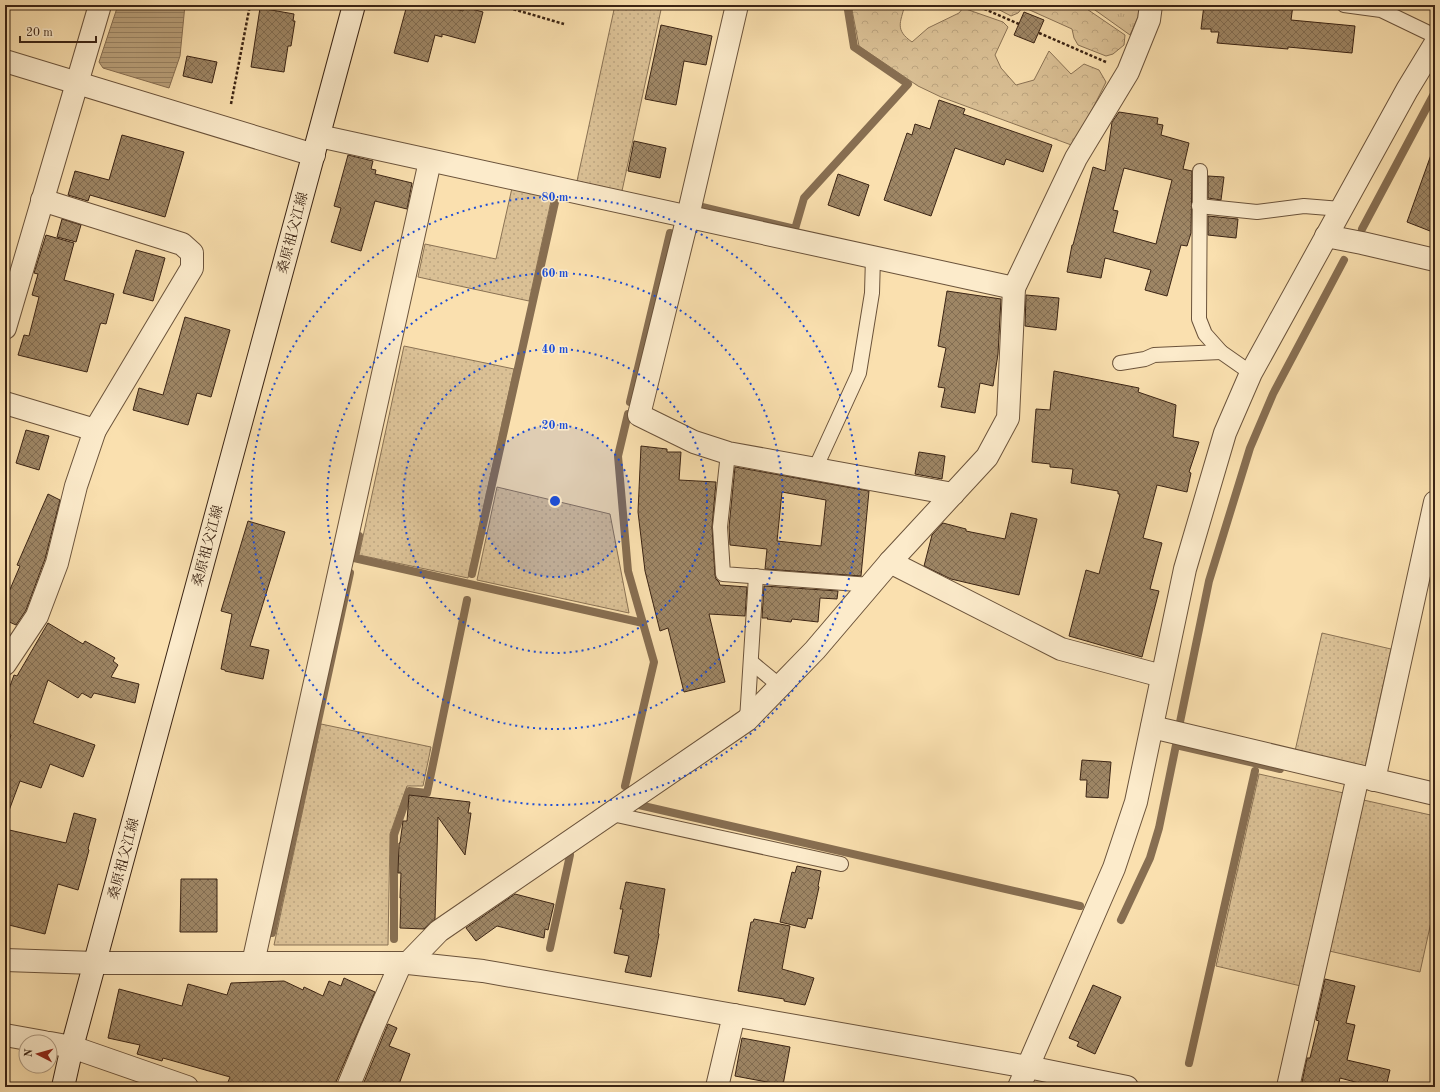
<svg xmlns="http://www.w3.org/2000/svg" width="1440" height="1092" font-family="'Old Standard TT','Noto Serif JP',serif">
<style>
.grass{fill:url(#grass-dots);stroke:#8a7254}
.forest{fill:url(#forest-crowns);stroke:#8a7254}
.park{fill:url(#park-tufts);stroke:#8a7254}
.water{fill:url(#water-rules);stroke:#876e51}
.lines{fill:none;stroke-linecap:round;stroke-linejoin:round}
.stream{stroke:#876e51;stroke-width:8}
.building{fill:url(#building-cross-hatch);stroke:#3b2414;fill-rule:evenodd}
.service-casing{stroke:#6b533b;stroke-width:16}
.minor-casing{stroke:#6b533b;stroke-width:24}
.tertiary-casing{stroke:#6b533b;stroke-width:24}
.secondary-casing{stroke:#3b2414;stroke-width:24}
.path{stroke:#3b2414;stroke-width:2.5;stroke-dasharray:3 2;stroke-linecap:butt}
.service{stroke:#fcebcb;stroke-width:14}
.minor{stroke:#fcebcb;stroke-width:22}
.tertiary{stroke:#fcebcb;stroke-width:22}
.secondary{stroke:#fcebcb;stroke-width:22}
.ring{fill:none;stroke:#1d4ed8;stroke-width:2;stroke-dasharray:2 4}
.labels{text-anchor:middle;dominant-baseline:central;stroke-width:3;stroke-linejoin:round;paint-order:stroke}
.street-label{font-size:14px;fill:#3b2414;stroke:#fcebcb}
.centre{fill:#1d4ed8;stroke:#fcebcb;stroke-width:2}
.ring-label{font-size:12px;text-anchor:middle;font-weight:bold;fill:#1d4ed8;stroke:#fcebcb;stroke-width:3;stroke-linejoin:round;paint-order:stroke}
</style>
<defs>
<pattern id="grass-dots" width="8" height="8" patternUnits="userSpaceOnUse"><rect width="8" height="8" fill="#dac095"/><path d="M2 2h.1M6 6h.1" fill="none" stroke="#bca580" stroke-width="1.8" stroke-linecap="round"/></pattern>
<pattern id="forest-crowns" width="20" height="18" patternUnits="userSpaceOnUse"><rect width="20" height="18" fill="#dac095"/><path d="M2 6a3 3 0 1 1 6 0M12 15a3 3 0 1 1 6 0" fill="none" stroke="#bca580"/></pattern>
<pattern id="park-tufts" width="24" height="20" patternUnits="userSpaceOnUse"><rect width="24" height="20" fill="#dac095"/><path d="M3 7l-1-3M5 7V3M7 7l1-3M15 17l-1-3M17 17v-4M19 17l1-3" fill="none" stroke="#bca580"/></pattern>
<pattern id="water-rules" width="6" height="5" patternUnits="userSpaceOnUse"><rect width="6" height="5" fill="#b9a07a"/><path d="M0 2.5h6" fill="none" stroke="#988263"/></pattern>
<pattern id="building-cross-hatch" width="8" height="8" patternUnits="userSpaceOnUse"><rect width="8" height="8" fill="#9e8665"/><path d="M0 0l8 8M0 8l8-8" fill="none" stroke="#826d52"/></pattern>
</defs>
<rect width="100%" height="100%" fill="#fae0af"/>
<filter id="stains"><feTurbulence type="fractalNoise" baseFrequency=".005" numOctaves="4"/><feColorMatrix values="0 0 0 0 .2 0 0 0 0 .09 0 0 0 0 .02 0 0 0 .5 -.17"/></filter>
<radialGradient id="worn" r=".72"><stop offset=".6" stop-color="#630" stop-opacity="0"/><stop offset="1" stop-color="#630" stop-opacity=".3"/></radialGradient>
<g class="grass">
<path d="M 615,5 L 662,5 L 622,191 L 577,181 Z"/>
<path d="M 512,188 L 552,197 L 529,301 L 418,277 L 425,244 L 496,259 Z"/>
<path d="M 404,346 L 514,369 L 468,578 L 359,555 Z"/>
<path d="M 497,487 L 610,514 L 629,613 L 477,580 Z"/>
<path d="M 1322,633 L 1391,649 L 1365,767 L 1295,751 Z"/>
<path d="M 321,724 L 431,747 L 423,786 L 407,786 L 390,834 L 388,945 L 274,945 Z"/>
<path d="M 1259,774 L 1348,794 L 1305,987 L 1216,966 Z"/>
<path d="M 1359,799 L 1435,816 L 1435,904 L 1420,972 L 1325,950 Z"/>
</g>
<g class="forest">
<path d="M 856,5 L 905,5 C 900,23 895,30 912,42 L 928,28 L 959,13 L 963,8 L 1003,22 L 1008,27 L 995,55 L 1001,68 L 1016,85 L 1034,80 L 1049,51 L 1071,74 L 1084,64 L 1099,70 L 1106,82 L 1074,146 L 941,97 L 918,86 L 859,46 L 852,10 Z"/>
<path d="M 990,5 L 1081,5 L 1125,35 L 1124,45 L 1113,54 L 1106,56 L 1078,45 L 1074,38 L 1072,29 L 1023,7 L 1018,13 L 1011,16 Z"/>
</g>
<path class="park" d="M 1088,5 L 1139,5 L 1138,17 L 1130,35 Z"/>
<path class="water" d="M 118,5 L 185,5 L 180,56 L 169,88 L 103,68 L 99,62 Z"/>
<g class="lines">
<g class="stream">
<path d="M 702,207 L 795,229 L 804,198 L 908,84 L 854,47 L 848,10 L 852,5"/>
<path d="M 1362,229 L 1435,92"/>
<path d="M 630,402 L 670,233"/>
<path d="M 359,536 L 354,558 L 643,623"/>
<path d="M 472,574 L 556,198"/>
<path d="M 1180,722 L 1209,581 L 1250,448 L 1273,394 L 1344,260"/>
<path d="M 625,786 L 654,662 L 628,571 L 618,456 L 628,414"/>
<path d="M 639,805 L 1080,906"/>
<path d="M 1121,920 L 1150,858 L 1159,828 L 1176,745 L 1280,769"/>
<path d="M 272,933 L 350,573"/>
<path d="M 394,939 L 394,835 L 409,791 L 427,793 L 467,600"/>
<path d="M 550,948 L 570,855"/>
<path d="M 1189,1063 L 1255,771"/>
</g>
</g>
<g class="building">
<path d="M 407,5 L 440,5 L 463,11 L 464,7 L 483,12 L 475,43 L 442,34 L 442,37 L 435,35 L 428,62 L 394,53 Z"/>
<path d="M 1204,5 L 1293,5 L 1291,20 L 1355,26 L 1352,53 L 1288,47 L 1288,49 L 1217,43 L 1219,32 L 1211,32 L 1211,29 L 1201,29 Z"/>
<path d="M 260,8 L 294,14 L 293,21 L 295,21 L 291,46 L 288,46 L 284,72 L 251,67 Z"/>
<path d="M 1024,12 L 1044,20 L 1034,43 L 1014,35 Z"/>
<path d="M 661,25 L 712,36 L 706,65 L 684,61 L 676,105 L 645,99 Z"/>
<path d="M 187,56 L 217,62 L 212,83 L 183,76 Z"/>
<path d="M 939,100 L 965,109 L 963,114 L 1052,145 L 1043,172 L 1006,159 L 1004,165 L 955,148 L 931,216 L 884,200 L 907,133 L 912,135 L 915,124 L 930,129 Z"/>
<path d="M 1119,112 L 1158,118 L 1157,124 L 1163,125 L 1161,135 L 1189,143 L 1183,169 L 1192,171 L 1191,233 L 1187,246 L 1181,245 L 1167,296 L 1145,290 L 1151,270 L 1105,258 L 1101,278 L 1067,272 L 1072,245 L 1073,245 L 1093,167 L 1105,171 L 1112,122 ZM 1124,168 L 1172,180 L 1156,244 L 1113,232 L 1118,211 L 1113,210 Z"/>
<path d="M 122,135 L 184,152 L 165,217 L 90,195 L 88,201 L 68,195 L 75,171 L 109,180 Z"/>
<path d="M 634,141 L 666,148 L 660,178 L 628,171 Z"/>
<path d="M 1432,152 L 1435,152 L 1435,217 L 1430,231 L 1407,222 Z"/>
<path d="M 348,155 L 373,161 L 371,169 L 376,170 L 375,174 L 412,183 L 407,209 L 375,201 L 361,251 L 331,242 L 341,208 L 334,206 Z"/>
<path d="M 838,174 L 869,185 L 859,216 L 828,205 Z"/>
<path d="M 1208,176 L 1224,177 L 1221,200 L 1208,198 Z"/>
<path d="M 1208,216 L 1238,219 L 1236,238 L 1208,235 Z"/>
<path d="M 62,219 L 81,225 L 76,242 L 57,237 Z"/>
<path d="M 46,235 L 74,243 L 64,280 L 114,294 L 106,324 L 101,323 L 100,325 L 87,372 L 18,355 L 24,335 L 29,336 L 39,297 L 32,295 L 38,274 L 34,273 Z"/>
<path d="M 136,250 L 165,258 L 153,301 L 123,293 Z"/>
<path d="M 947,291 L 1001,299 L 998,354 L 993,386 L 980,383 L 975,413 L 941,407 L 945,388 L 938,387 L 946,348 L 938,346 Z"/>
<path d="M 1026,295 L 1059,298 L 1056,330 L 1025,326 Z"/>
<path d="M 185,317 L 230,330 L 211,397 L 197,393 L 188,425 L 133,410 L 139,388 L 163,395 Z"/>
<path d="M 1054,371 L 1139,388 L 1138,392 L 1176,405 L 1173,437 L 1199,442 L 1189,472 L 1191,473 L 1187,492 L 1157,485 L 1143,538 L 1162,543 L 1150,589 L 1159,591 L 1142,657 L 1069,636 L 1086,570 L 1099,574 L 1120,494 L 1118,494 L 1118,491 L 1071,483 L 1073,469 L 1050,467 L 1050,464 L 1032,462 L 1036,409 L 1050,410 Z"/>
<path d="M 26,430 L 49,436 L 39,470 L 16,463 Z"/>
<path d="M 641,446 L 667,449 L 667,452 L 681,452 L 679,480 L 716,482 L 712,527 L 715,575 L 716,579 L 719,582 L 720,585 L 747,587 L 745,616 L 709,614 L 725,682 L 684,692 L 668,628 L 660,631 L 645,571 L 638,512 Z"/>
<path d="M 919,452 L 945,456 L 942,479 L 915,474 Z"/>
<path d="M 735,467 L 869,491 L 861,576 L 765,569 L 767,549 L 730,545 L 729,527 ZM 782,492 L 826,500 L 821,546 L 777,541 Z"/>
<path d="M 48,494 L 60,500 L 45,559 L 26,610 L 16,625 L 5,620 L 5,601 L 20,566 L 17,565 Z"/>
<path d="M 1011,513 L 1037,519 L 1019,595 L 951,579 L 924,566 L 932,535 L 943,523 L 966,529 L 966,531 L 1005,539 Z"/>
<path d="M 248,521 L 285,532 L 250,646 L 269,650 L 263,679 L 225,671 L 225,670 L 221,669 L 232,614 L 221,611 Z"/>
<path d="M 764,586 L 838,591 L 837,599 L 820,598 L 818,622 L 792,619 L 791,622 L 767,619 L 768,618 L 762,618 Z"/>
<path d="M 48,623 L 83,644 L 85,641 L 115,658 L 113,661 L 118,665 L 111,677 L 139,684 L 135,703 L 94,693 L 91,698 L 82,693 L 78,698 L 48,680 L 33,723 L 95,745 L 83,777 L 50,764 L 41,788 L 20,781 L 7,816 L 5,816 L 5,753 L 11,735 L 5,733 L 5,700 L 14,675 L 17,676 Z"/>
<path d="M 1082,760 L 1111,762 L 1108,798 L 1086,797 L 1087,780 L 1080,780 Z"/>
<path d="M 409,795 L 470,802 L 468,813 L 471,813 L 465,855 L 438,817 L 435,919 L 424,929 L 400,928 L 401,898 L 400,898 L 401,873 L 398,873 L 399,843 L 400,843 L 403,821 L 407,821 Z"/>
<path d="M 74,813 L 96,819 L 88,849 L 89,850 L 78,890 L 58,884 L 45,934 L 5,924 L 5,829 L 66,843 Z"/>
<path d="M 797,866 L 821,871 L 818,886 L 819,887 L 812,919 L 808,918 L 805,928 L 780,922 L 792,872 L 795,873 Z"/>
<path d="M 181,879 L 217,879 L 217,932 L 180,932 Z"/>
<path d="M 626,882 L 665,889 L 658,933 L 659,934 L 651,977 L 625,972 L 629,956 L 614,953 L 623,909 L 620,909 Z"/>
<path d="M 515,894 L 554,904 L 548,930 L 545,929 L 544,938 L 497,926 L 476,941 L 466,928 Z"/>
<path d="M 754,919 L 790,926 L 782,969 L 814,978 L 805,1005 L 784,1001 L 784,999 L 738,991 L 751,922 L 753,922 Z"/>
<path d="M 344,978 L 375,992 L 336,1082 L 336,1087 L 226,1087 L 230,1077 L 163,1058 L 162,1061 L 137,1054 L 140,1045 L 108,1038 L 119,989 L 182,1006 L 188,984 L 227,995 L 231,983 L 284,981 L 303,990 L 304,987 L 323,996 L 329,981 L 341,986 Z"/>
<path d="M 1325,979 L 1355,986 L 1346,1023 L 1355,1025 L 1347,1060 L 1390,1070 L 1386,1087 L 1374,1087 L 1340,1078 L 1338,1087 L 1301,1087 L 1307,1058 L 1310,1058 L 1319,1021 L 1316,1020 Z"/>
<path d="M 1093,985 L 1121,997 L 1095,1054 L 1077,1046 L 1079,1042 L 1069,1038 Z"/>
<path d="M 388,1024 L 397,1028 L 389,1046 L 410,1054 L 398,1087 L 362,1087 Z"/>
<path d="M 742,1038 L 790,1047 L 783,1085 L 735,1076 Z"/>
</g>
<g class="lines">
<g class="service-casing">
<g id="service">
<path d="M 1344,5 L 1381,10 L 1435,36"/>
<path d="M 1200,171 L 1199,319 L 1205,334 L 1221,352 L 1251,373"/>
<path d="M 1199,206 L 1257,212 L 1304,206 L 1341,209"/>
<path d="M 1120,363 L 1145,359 L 1154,355 L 1221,352"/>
<path d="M 728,453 L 720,527 L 723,574 L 871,585"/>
<path d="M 815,469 L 859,373 L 872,293 L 873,257"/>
<path d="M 751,662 L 780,686"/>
<path d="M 747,720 L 756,576"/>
<path d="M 612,814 L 841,864"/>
</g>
</g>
<g class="minor-casing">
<g id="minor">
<path d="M 737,5 L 688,216 L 639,415 L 694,442 L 728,453 L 953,494"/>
<path d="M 5,61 L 314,155"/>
<path d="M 319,136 L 1014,288"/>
<path d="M 1326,236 L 1362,243 L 1435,260"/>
<path d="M 5,328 L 100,5"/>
<path d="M 5,403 L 95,430"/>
<path d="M 890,562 L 1061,649 L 1162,676"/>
<path d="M 5,664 L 37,616 L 57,563 L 76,486 L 95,430 L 192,268 L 192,253 L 182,244 L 42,200"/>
<path d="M 1152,727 L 1435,794"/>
<path d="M 1374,780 L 1435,502"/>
<path d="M 5,960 L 95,963"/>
<path d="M 253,963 L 430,161"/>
<path d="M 408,963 L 439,931 L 747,720 L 815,650 L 890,562 L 987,457 L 1008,418 L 1014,288 L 1076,158 L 1128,72 L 1149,20 L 1151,5"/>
<path d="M 5,1035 L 44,1042"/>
<path d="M 50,1043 L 72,1047 L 187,1087"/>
<path d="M 348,1087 L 372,1029 L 401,963"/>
<path d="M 717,1087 L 734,1015"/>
<path d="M 1288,1087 L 1358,776"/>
</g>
</g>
<g class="tertiary-casing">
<g id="tertiary">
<path d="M 95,963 L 408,963 L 483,971 L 1028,1067 L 1127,1087"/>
<path d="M 1019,1087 L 1114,868 L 1136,802 L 1185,569 L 1225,433 L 1251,373 L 1407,90 L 1435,44"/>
</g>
</g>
<g class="secondary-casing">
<path id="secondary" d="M 63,1087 L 72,1047 L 354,5"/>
</g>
<g class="path">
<path d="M 499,5 L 564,24"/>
<path d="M 975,5 L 1019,24"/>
<path d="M 1039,33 L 1106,62"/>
<path d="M 231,104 L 250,5"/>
</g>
<use href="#service" class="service"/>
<use href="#minor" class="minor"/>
<use href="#tertiary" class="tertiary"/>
<use href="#secondary" class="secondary"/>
</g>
<circle cx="555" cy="501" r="76" fill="#1d4ed8" fill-opacity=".12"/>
<g class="ring">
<circle cx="555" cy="501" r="76"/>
<circle cx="555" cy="501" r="152"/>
<circle cx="555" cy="501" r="228"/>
<circle cx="555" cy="501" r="304"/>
</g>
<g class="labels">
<g class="street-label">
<text transform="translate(293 233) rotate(-75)">桑原祖父江線</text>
<text transform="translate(208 546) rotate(-75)">桑原祖父江線</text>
<text transform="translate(124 859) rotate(-75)">桑原祖父江線</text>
</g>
</g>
<circle cx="555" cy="501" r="6" class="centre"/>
<g class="ring-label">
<text x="555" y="201">80 m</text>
<text x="555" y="277">60 m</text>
<text x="555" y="353">40 m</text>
<text x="555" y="429">20 m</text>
</g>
<rect width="1440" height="1092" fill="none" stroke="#fae0af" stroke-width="20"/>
<rect x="6" y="6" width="1428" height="1080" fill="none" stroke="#3b2414" stroke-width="2"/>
<rect x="10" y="10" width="1420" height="1072" fill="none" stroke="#3b2414"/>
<g transform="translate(38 1054) rotate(276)"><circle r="19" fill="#fcebcb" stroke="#af9b82"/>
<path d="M0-3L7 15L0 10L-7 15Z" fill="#8f2418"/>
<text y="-6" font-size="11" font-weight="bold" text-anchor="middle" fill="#3b2414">N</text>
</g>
<path d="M20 36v6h76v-6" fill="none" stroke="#3b2414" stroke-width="2"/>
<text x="26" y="36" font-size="12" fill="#3b2414" stroke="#fcebcb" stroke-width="3" paint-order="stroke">20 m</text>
<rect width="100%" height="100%" filter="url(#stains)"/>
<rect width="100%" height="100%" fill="url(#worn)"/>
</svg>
